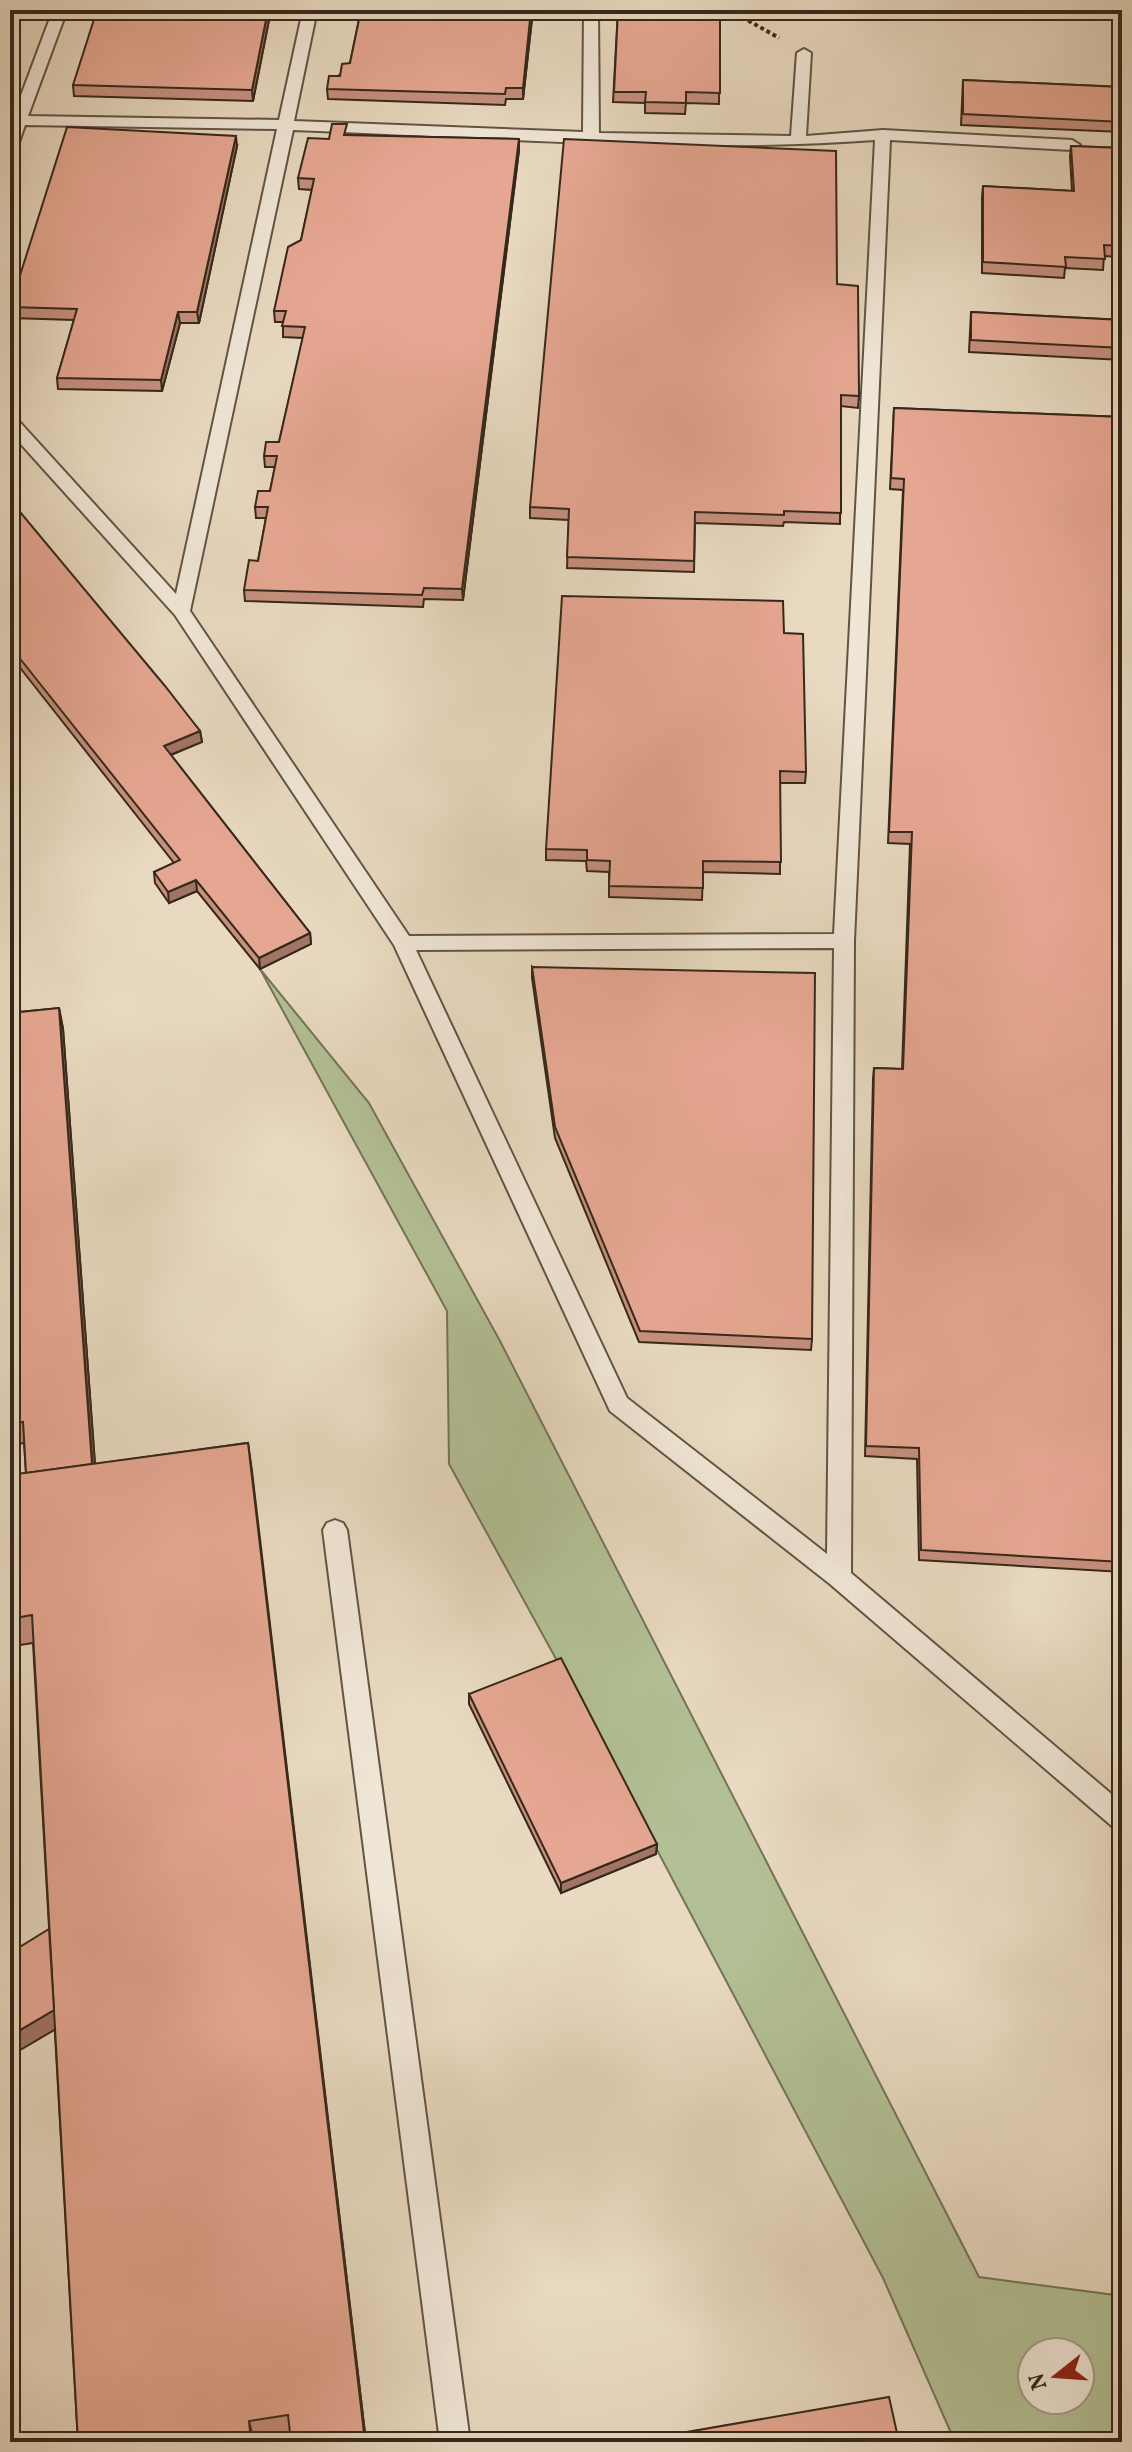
<svg xmlns="http://www.w3.org/2000/svg" width="1132" height="2452" font-family="Vollkorn,serif">
<style>
.green{fill:#b3c095;stroke:#747458;stroke-width:2;fill-rule:evenodd}
.lines{fill:none;stroke-linecap:round;stroke-linejoin:round}
.lane-casing{stroke:#625444;stroke-width:4}
.path{stroke:#36281a;stroke-width:4;stroke-dasharray:4 3;stroke-linecap:butt}
.lane{fill:#f0e6d6;fill-rule:evenodd}
.wall{fill:#c6907e;stroke:#36281a;stroke-width:2}
.shaded-wall{fill:#a17566;stroke:#36281a;stroke-width:2}
.building{fill:#e6a792;stroke:#36281a;stroke-width:2}
</style>
<rect width="100%" height="100%" fill="#e8d9c0"/>
<filter id="stains"><feTurbulence type="fractalNoise" baseFrequency=".0025" numOctaves="4"/><feColorMatrix values="0 0 0 0 .2 0 0 0 0 .09 0 0 0 0 .02 0 0 0 .5 -.17"/></filter>
<radialGradient id="worn" r=".72"><stop offset=".6" stop-color="#630" stop-opacity="0"/><stop offset="1" stop-color="#630" stop-opacity=".3"/></radialGradient>
<path class="green" d="M 260,969 L 369,1103 L 500,1341 L 979,2277 L 1122,2296 L 1122,2442 L 955,2442 L 883,2278 L 561,1668 L 449,1464 L 447,1311 ZM 1032,2352 L 1080,2352 L 1080,2400 L 1032,2400 Z"/>
<g class="lines">
<g class="lane-casing">
<g id="lane">
<path d="M 53,10 L 67,10 L 28,116 L 279,120 L 303,10 L 317,10 L 294,121 L 583,132 L 584,10 L 598,10 L 599,133 L 791,136 L 797,53 L 804,49 L 811,53 L 806,136 L 883,130 L 1072,140 L 1080,145 L 1072,150 L 890,140 L 854,941 L 851,1573 L 1122,1803 L 1122,1831 L 1113,1827 L 830,1584 L 610,1411 L 394,945 L 175,615 L 10,432 L 10,417 L 16,418 L 176,594 L 277,129 L 25,125 L 18,145 L 10,150 L 10,125 ZM 293,130 C 486,137 682,154 875,140 L 834,934 L 409,936 L 190,611 ZM 834,948 L 827,1554 L 627,1398 L 416,950 Z"/>
<path d="M 335,1520 L 343,1523 L 347,1530 L 470,2442 L 440,2442 L 323,1530 L 327,1523 Z"/>
</g>
</g>
<path class="path" d="M 730,10 L 779,38"/>
<use href="#lane" class="lane"/>
</g>
<g class="wall">
<path d="M 271,10 L 253,101 L 74,96 L 73,85 Z"/>
<path d="M 361,10 L 533,10 L 523,99 L 506,99 L 505,105 L 328,99 L 327,89 L 350,63 Z"/>
<path d="M 618,10 L 720,10 L 719,104 L 686,103 L 685,114 L 645,113 L 645,103 L 613,102 Z"/>
<path d="M 963,80 L 1122,87 L 1122,132 L 961,125 Z"/>
<path d="M 347,135 L 519,139 L 519,150 L 463,600 L 424,599 L 423,607 L 245,601 L 244,590 L 258,561 L 266,518 L 256,518 L 255,507 L 270,491 L 275,467 L 265,467 L 264,456 L 279,442 L 303,338 L 283,337 L 283,322 L 275,322 L 274,311 L 301,240 L 312,190 L 299,189 L 298,178 L 329,139 Z"/>
<path d="M 237,146 L 199,323 L 180,323 L 162,391 L 58,389 L 57,378 L 74,320 L 11,318 L 10,304 Z"/>
<path d="M 1071,146 L 1122,148 L 1122,257 L 1104,256 L 1103,270 L 1065,268 L 1064,278 L 982,273 L 982,197 L 983,186 L 1072,191 L 1070,157 Z"/>
<path d="M 837,284 L 859,396 L 858,408 L 841,406 L 840,524 L 784,522 L 783,526 L 695,523 L 694,572 L 567,568 L 569,520 L 530,518 L 530,507 Z"/>
<path d="M 971,312 L 1122,320 L 1122,360 L 969,352 Z"/>
<path d="M 894,408 L 1122,417 L 1122,1572 L 919,1560 L 917,1459 L 865,1456 L 873,1079 L 874,1068 L 902,1069 L 910,844 L 888,843 L 903,490 L 890,489 Z"/>
<path d="M 10,500 L 200,731 L 202,742 L 171,755 L 310,933 L 311,944 L 260,969 L 197,891 L 169,903 L 155,883 L 154,872 L 174,863 L 10,655 Z"/>
<path d="M 784,633 L 806,772 L 805,783 L 780,783 L 780,874 L 703,872 L 702,900 L 609,897 L 609,872 L 587,871 L 586,861 L 546,860 L 546,849 Z"/>
<path d="M 532,967 L 812,1339 L 811,1350 L 639,1342 L 555,1138 L 532,978 Z"/>
<path d="M 59,1008 L 63,1029 L 95,1464 L 248,1443 L 366,2442 L 291,2442 L 290,2435 L 254,2442 L 78,2442 L 33,1643 L 14,1646 L 10,1633 L 10,1475 L 26,1473 L 24,1443 L 10,1445 L 10,1013 Z"/>
<path d="M 469,1694 L 657,1844 L 656,1854 L 561,1893 L 469,1704 Z"/>
</g>
<g class="shaded-wall">
<path d="M 268,10 L 271,10 L 253,101 L 252,90 Z"/>
<path d="M 531,10 L 533,10 L 523,99 L 523,88 Z"/>
<path d="M 236,136 L 237,146 L 199,323 L 197,312 Z"/>
<path d="M 519,139 L 519,150 L 463,600 L 462,589 Z"/>
<path d="M 178,312 L 180,323 L 162,391 L 161,380 Z"/>
<path d="M 200,731 L 202,742 L 165,757 L 164,746 Z"/>
<path d="M 196,880 L 197,891 L 169,903 L 168,892 Z"/>
<path d="M 310,933 L 311,944 L 260,969 L 259,958 Z"/>
<path d="M 59,1008 L 63,1029 L 97,1492 L 93,1472 Z"/>
<path d="M 248,1443 L 252,1471 L 366,2442 L 365,2442 Z"/>
<path d="M 657,1844 L 656,1854 L 561,1893 L 561,1883 Z"/>
<path d="M 56,2009 L 61,2026 L 10,2056 L 10,2036 Z"/>
<path d="M 249,2421 L 254,2442 L 251,2442 Z"/>
</g>
<g class="building">
<path d="M 97,10 L 268,10 L 252,90 L 73,85 Z"/>
<path d="M 361,10 L 531,10 L 523,88 L 506,88 L 505,94 L 327,89 L 329,76 L 340,76 L 342,64 L 350,63 Z"/>
<path d="M 618,10 L 720,10 L 720,93 L 686,92 L 686,103 L 645,102 L 646,92 L 614,92 Z"/>
<path d="M 963,80 L 1122,87 L 1122,122 L 963,114 Z"/>
<path d="M 332,124 L 347,124 L 344,135 L 519,139 L 462,589 L 424,588 L 422,595 L 244,590 L 249,560 L 258,561 L 268,507 L 255,507 L 258,491 L 270,491 L 277,456 L 264,456 L 266,442 L 279,442 L 305,327 L 282,326 L 286,311 L 274,311 L 288,247 L 301,240 L 314,179 L 298,178 L 308,138 L 329,139 Z"/>
<path d="M 67,127 L 236,136 L 197,312 L 178,312 L 161,380 L 57,378 L 77,309 L 10,307 Z"/>
<path d="M 564,139 L 836,151 L 837,284 L 858,286 L 859,396 L 841,395 L 841,513 L 784,511 L 784,515 L 695,512 L 694,561 L 567,557 L 569,509 L 530,507 Z"/>
<path d="M 1071,146 L 1122,148 L 1122,246 L 1104,245 L 1105,259 L 1065,257 L 1066,267 L 983,262 L 983,186 L 1074,191 Z"/>
<path d="M 971,312 L 1122,320 L 1122,348 L 971,340 Z"/>
<path d="M 894,408 L 1122,417 L 1122,1562 L 921,1550 L 919,1448 L 866,1446 L 874,1068 L 903,1069 L 912,832 L 889,832 L 904,479 L 891,478 Z"/>
<path d="M 10,500 L 165,686 L 200,731 L 164,746 L 310,933 L 259,958 L 196,880 L 168,892 L 154,872 L 180,860 L 10,646 Z"/>
<path d="M 562,596 L 783,601 L 784,633 L 803,634 L 806,772 L 780,771 L 781,862 L 703,861 L 703,888 L 609,886 L 610,861 L 587,860 L 587,850 L 546,849 Z"/>
<path d="M 532,967 L 815,973 L 812,1339 L 640,1331 L 555,1127 Z"/>
<path d="M 59,1008 L 92,1464 L 26,1473 L 23,1422 L 10,1424 L 10,1013 Z"/>
<path d="M 248,1443 L 364,2433 L 308,2442 L 291,2442 L 288,2415 L 249,2421 L 251,2442 L 78,2442 L 32,1615 L 10,1619 L 10,1475 Z"/>
<path d="M 561,1658 L 657,1844 L 561,1883 L 469,1694 Z"/>
<path d="M 49,1929 L 54,2010 L 10,2036 L 10,1953 Z"/>
<path d="M 889,2397 L 899,2442 L 629,2442 Z"/>
</g>
<rect width="1132" height="2452" fill="none" stroke="#e8d9c0" stroke-width="40"/>
<rect x="12" y="12" width="1108" height="2428" fill="none" stroke="#36281a" stroke-width="4"/>
<rect x="20" y="20" width="1092" height="2412" fill="none" stroke="#36281a" stroke-width="2"/>
<g transform="translate(1056 2376) rotate(253)"><circle r="38" fill="#f0e6d6" stroke="#a69a8b" stroke-width="2"/>
<path d="M0-6L14 30L0 20L-14 30Z" fill="#8f2418"/>
<text y="-12" font-size="22" font-weight="bold" text-anchor="middle" fill="#36281a">N</text>
</g>
<rect width="100%" height="100%" filter="url(#stains)"/>
<rect width="100%" height="100%" fill="url(#worn)"/>
</svg>
